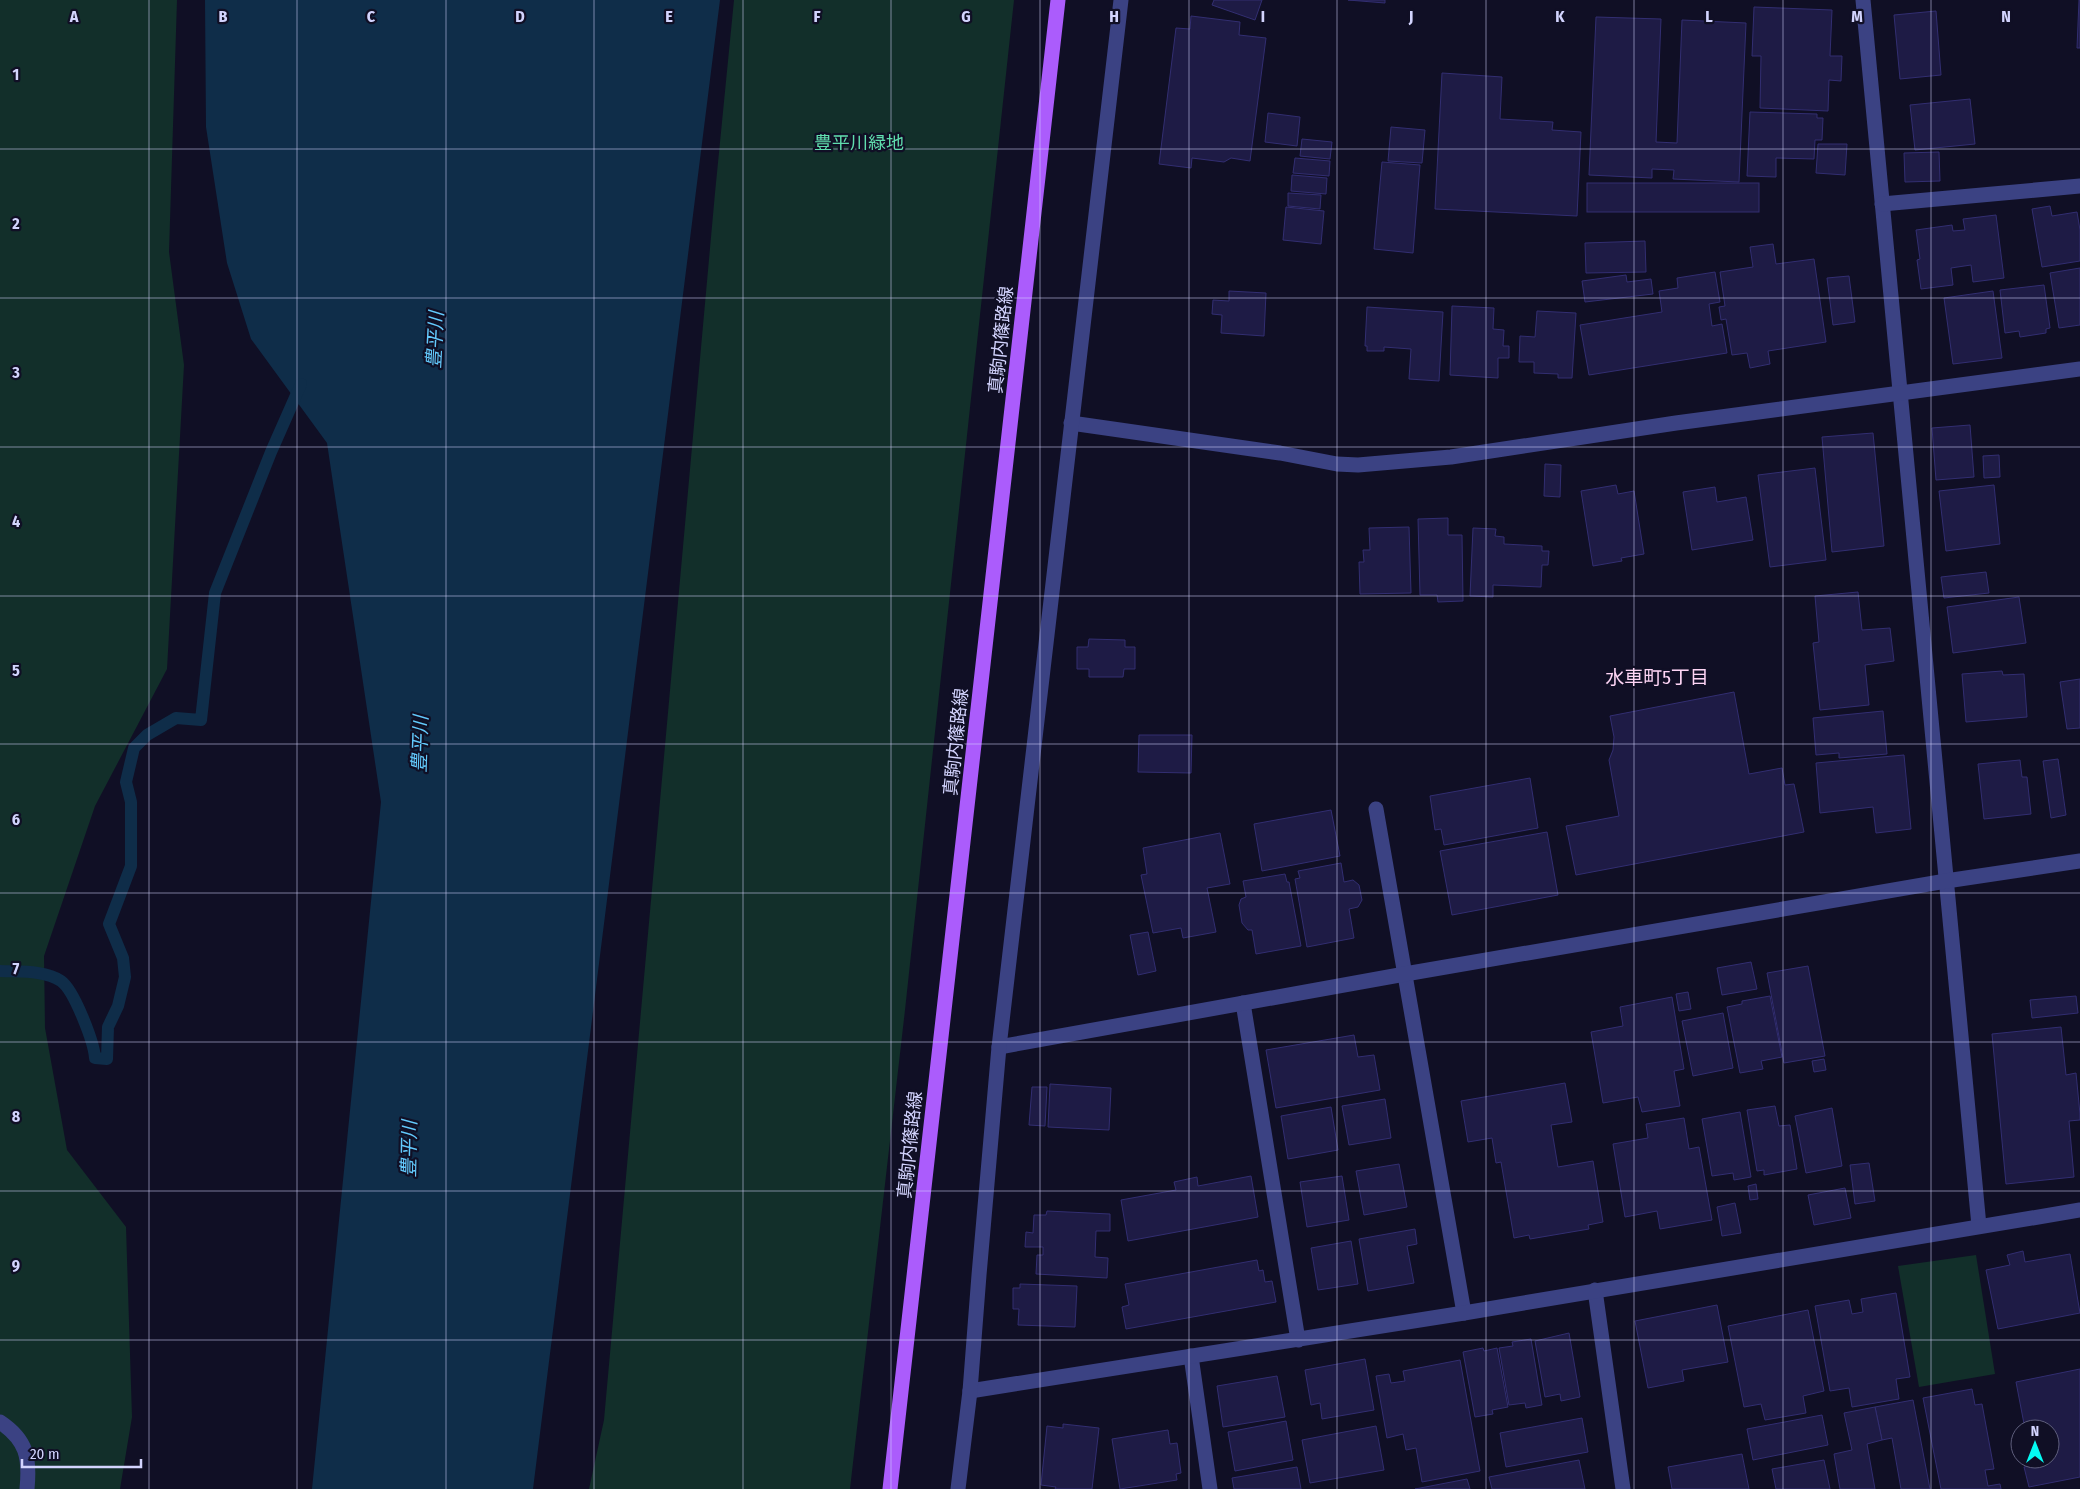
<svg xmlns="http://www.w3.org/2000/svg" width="2080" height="1489" font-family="'Fira Sans Condensed','Noto Sans JP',sans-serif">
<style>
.green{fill:#122f2a}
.water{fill:#0f2d49}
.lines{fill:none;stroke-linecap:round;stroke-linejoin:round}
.stream{stroke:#0f2d49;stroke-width:12}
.building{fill:#1e1b45;stroke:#322e71}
.minor{stroke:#3b4283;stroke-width:15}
.major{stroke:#ab5cfc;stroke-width:15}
.grid{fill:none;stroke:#d3d4fe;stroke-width:1;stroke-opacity:0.55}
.labels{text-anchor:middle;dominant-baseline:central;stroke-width:4.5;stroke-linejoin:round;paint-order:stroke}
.park-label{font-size:18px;fill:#60deae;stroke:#100f25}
.street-label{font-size:18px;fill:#d3d4fe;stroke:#100f25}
.water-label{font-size:19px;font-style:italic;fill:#63cafd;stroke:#100f25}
.neighbourhood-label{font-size:19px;fill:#fed5f5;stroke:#100f25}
.grid-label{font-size:16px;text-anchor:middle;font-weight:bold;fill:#d3d4fe;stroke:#100f25;stroke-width:4.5;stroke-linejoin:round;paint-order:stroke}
</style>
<rect width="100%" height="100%" fill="#100f25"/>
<g class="green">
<path d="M 0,0 L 177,0 L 169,252 L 184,365 L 167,669 L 95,806 L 44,956 L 45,1028 L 67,1150 L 126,1227 L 132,1417 L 120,1489 L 0,1489 Z"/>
<path d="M 734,0 L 1014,0 L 905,1010 L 850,1489 L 589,1489 L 604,1420 L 715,193 Z"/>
<path d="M 1976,1255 L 1995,1374 L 1919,1387 L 1898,1266 Z"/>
</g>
<path class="water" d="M 205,0 L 720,0 L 533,1489 L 312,1489 L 381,802 L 327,443 L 251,339 L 227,263 L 206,127 Z"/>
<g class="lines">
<path class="stream" d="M 0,971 C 19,972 45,970 61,981 C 74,990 94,1042 95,1058 L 107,1059 L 108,1027 L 118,1006 L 125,977 L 123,958 L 109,924 L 131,866 L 131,802 L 126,782 L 134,748 L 147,735 L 176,718 L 201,720 L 215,593 L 271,452 L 301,384"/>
</g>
<g class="building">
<path d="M 1214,0 L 1262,0 L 1255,20 L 1212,5 Z"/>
<path d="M 1348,0 L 1385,0 L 1385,3 Z"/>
<path d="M 2079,0 L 2080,0 L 2080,48 L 2077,48 Z"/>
<path d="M 1754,7 L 1832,10 L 1830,56 L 1842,56 L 1841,81 L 1829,80 L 1828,111 L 1760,108 L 1761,56 L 1752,56 Z"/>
<path d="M 1936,11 L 1941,75 L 1900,79 L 1894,15 Z"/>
<path d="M 1191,16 L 1240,22 L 1239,35 L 1266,38 L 1250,161 L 1231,158 L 1224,162 L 1192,158 L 1191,168 L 1159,164 L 1176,28 L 1190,29 Z"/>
<path d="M 1596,17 L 1661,19 L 1656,142 L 1677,143 L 1682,20 L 1746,23 L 1739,182 L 1673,179 L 1674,170 L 1652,169 L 1652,178 L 1589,175 Z"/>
<path d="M 1442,73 L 1502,77 L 1500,119 L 1553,122 L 1552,130 L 1581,132 L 1577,216 L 1435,209 Z"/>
<path d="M 1970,99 L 1975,144 L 1915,150 L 1910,105 Z"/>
<path d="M 1750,112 L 1817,114 L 1817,118 L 1823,118 L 1822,140 L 1815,140 L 1814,159 L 1776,158 L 1776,177 L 1747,176 Z"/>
<path d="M 1268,113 L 1300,117 L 1297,146 L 1265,142 Z"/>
<path d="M 1391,127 L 1425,130 L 1422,163 L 1388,161 Z"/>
<path d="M 1302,139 L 1332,142 L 1330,159 L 1300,156 Z"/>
<path d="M 1818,144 L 1847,144 L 1845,175 L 1816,173 Z"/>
<path d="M 1939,152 L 1940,181 L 1905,182 L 1904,153 Z"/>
<path d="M 1295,158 L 1330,161 L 1329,176 L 1293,173 Z"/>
<path d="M 1382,162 L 1420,165 L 1413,253 L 1374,249 Z"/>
<path d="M 1292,175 L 1327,178 L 1326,194 L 1291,191 Z"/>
<rect x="1587" y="183" width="172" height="29"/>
<path d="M 1288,193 L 1321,195 L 1320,209 L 1288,206 Z"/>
<path d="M 2050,206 L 2052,216 L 2077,212 L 2080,230 L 2080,261 L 2042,267 L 2032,209 Z"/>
<path d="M 1286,207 L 1324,211 L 1321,244 L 1283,240 Z"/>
<path d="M 1996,215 L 2004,278 L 1973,282 L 1971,265 L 1951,268 L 1953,285 L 1921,289 L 1917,260 L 1920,259 L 1916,230 L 1952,225 L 1953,231 L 1965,230 L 1963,219 Z"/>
<path d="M 1645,241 L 1646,272 L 1586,273 L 1585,243 Z"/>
<path d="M 1773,244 L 1776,264 L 1814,259 L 1826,342 L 1768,351 L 1770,364 L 1750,368 L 1747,353 L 1732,355 L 1726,319 L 1721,320 L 1719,307 L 1725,306 L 1720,272 L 1753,267 L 1750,247 Z"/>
<path d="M 2080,268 L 2080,325 L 2059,328 L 2050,273 Z"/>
<path d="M 1715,272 L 1720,302 L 1709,304 L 1712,326 L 1722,324 L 1727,353 L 1589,375 L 1580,325 L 1662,312 L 1659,291 L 1678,288 L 1677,278 Z"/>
<path d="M 1626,275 L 1627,282 L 1651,279 L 1653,294 L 1585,302 L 1582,281 Z"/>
<path d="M 1849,276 L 1855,322 L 1833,325 L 1827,278 Z"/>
<path d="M 2044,285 L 2050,328 L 2046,329 L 2046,333 L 2020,337 L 2019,331 L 2005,333 L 2000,290 Z"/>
<path d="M 1229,291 L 1266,293 L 1264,336 L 1221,333 L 1222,315 L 1212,314 L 1213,300 L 1229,301 Z"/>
<path d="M 1993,291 L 2002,358 L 1953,364 L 1944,298 Z"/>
<path d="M 1452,306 L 1494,308 L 1493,329 L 1504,330 L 1503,346 L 1509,346 L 1509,358 L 1498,358 L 1498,378 L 1450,375 Z"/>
<path d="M 1367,307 L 1443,312 L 1439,381 L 1409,379 L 1411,349 L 1384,347 L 1384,351 L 1367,351 L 1367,346 L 1365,346 Z"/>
<path d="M 1537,311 L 1576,313 L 1572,378 L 1558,378 L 1558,374 L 1534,373 L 1534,362 L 1519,362 L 1520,336 L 1535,337 Z"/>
<path d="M 1970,425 L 1974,477 L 1936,480 L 1932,428 Z"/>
<path d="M 1873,433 L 1884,546 L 1832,552 L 1822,437 Z"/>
<path d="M 1999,455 L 2000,477 L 1984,478 L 1983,456 Z"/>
<path d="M 1545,464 L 1561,465 L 1560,497 L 1544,496 Z"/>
<path d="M 1815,468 L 1826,560 L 1770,567 L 1758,475 Z"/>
<path d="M 1616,485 L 1618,494 L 1634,491 L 1644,554 L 1621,558 L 1622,561 L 1593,566 L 1581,491 Z"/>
<path d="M 1994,485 L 2000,544 L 1946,551 L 1939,491 Z"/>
<path d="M 1715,487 L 1717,502 L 1746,497 L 1753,540 L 1692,550 L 1683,492 Z"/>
<path d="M 1448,518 L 1448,535 L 1462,535 L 1463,601 L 1438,602 L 1437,595 L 1420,595 L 1418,519 Z"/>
<path d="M 1409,527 L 1411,593 L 1360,594 L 1359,562 L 1364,562 L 1363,550 L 1370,550 L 1369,528 Z"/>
<path d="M 1473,528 L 1496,529 L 1495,536 L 1504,537 L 1504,544 L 1542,546 L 1542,551 L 1549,551 L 1548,565 L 1542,565 L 1541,587 L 1493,585 L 1493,597 L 1470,596 Z"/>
<path d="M 1986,572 L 1989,593 L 1944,598 L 1941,577 Z"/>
<path d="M 1858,592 L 1862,630 L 1890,628 L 1894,661 L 1865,665 L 1869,705 L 1820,710 L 1813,643 L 1819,642 L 1815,596 Z"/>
<path d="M 2019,597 L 2026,643 L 1953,653 L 1947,607 Z"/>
<path d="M 1089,639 L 1125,640 L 1125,647 L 1135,647 L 1135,669 L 1124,669 L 1123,677 L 1089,677 L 1089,669 L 1077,669 L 1077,647 L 1088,647 Z"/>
<path d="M 2002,671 L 2003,675 L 2024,674 L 2027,717 L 1966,722 L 1962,674 Z"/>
<path d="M 2080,679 L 2080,728 L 2067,729 L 2060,682 Z"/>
<path d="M 1734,692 L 1749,774 L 1782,768 L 1785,785 L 1794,784 L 1804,832 L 1576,875 L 1566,826 L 1619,816 L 1609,760 L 1613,750 L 1614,737 L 1610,716 Z"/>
<path d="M 1883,711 L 1887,754 L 1839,758 L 1839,753 L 1816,755 L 1813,718 Z"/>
<path d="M 1139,735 L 1192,735 L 1191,773 L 1138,772 Z"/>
<path d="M 1904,755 L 1911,829 L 1876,833 L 1873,807 L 1820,813 L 1816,763 Z"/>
<path d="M 2058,759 L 2066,815 L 2051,818 L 2043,761 Z"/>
<path d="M 2020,760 L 2022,777 L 2027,777 L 2031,814 L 1984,819 L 1978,764 Z"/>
<path d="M 1530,778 L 1538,828 L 1444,845 L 1441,829 L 1435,830 L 1430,796 Z"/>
<path d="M 1331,810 L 1340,856 L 1262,871 L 1254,824 Z"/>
<path d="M 1547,832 L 1558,895 L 1452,915 L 1440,851 Z"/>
<path d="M 1220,833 L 1230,884 L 1207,888 L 1216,932 L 1183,938 L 1181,928 L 1153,933 L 1141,875 L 1147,874 L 1143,848 Z"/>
<path d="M 1341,863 L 1344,882 L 1353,880 L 1359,885 L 1362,900 L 1358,907 L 1349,909 L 1354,938 L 1307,947 L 1295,879 L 1300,878 L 1298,871 Z"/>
<path d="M 1285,874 L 1287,882 L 1289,882 L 1301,946 L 1256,954 L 1252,930 L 1248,930 L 1242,923 L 1239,905 L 1241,899 L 1246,897 L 1243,881 Z"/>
<path d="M 1148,932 L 1156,971 L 1138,975 L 1130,935 Z"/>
<path d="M 1751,962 L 1757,989 L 1722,995 L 1717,968 Z"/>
<path d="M 1808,966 L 1825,1056 L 1784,1063 L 1767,973 Z"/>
<path d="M 1688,992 L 1691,1009 L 1679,1011 L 1676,994 Z"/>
<path d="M 1770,996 L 1782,1057 L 1761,1061 L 1763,1069 L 1740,1073 L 1727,1007 L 1742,1004 L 1742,1001 Z"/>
<path d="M 2076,996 L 2078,1013 L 2032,1018 L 2030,1000 Z"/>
<path d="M 1672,997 L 1684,1069 L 1674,1071 L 1680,1106 L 1642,1112 L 1638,1097 L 1603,1103 L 1591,1032 L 1623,1026 L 1620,1007 Z"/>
<path d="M 1723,1013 L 1733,1068 L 1693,1076 L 1682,1021 Z"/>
<path d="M 2061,1027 L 2066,1075 L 2076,1073 L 2080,1114 L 2080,1120 L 2069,1121 L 2074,1177 L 2006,1184 L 1992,1034 Z"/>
<path d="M 1354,1035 L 1358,1057 L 1374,1055 L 1380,1090 L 1276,1108 L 1266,1050 Z"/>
<path d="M 1824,1059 L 1826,1070 L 1814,1072 L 1812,1061 Z"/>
<path d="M 1565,1083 L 1572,1122 L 1551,1125 L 1558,1167 L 1593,1161 L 1603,1222 L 1588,1225 L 1589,1229 L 1530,1239 L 1529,1235 L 1514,1238 L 1501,1162 L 1496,1163 L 1492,1138 L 1468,1142 L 1461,1101 Z"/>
<path d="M 1050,1084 L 1111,1088 L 1109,1130 L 1048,1127 Z"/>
<path d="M 1032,1087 L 1047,1087 L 1045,1126 L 1029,1125 Z"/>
<path d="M 1385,1099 L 1391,1138 L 1349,1145 L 1342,1106 Z"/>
<path d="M 1775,1106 L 1779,1126 L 1790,1125 L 1797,1169 L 1764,1175 L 1764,1170 L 1757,1171 L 1747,1110 Z"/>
<path d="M 1331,1107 L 1338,1150 L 1288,1159 L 1281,1116 Z"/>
<path d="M 1832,1108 L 1842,1166 L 1806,1173 L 1795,1116 Z"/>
<path d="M 1740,1112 L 1751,1177 L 1734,1180 L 1733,1173 L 1712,1176 L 1702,1119 Z"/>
<path d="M 1684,1118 L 1689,1149 L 1699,1147 L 1712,1220 L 1660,1229 L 1657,1211 L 1625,1217 L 1613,1144 L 1648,1138 L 1646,1124 Z"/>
<path d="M 1869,1163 L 1875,1201 L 1855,1204 L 1850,1165 Z"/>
<path d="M 1399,1164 L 1407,1207 L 1364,1215 L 1356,1171 Z"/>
<path d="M 1251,1176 L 1258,1217 L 1128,1241 L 1121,1200 L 1176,1190 L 1174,1182 L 1197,1177 L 1198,1186 Z"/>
<path d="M 1342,1176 L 1349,1220 L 1307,1227 L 1300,1182 Z"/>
<path d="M 1756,1184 L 1758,1199 L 1750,1200 L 1748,1186 Z"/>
<path d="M 1845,1188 L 1851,1218 L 1814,1225 L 1808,1195 Z"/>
<path d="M 1735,1203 L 1741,1233 L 1722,1236 L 1717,1207 Z"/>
<path d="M 1047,1211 L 1110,1214 L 1110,1231 L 1096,1231 L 1095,1257 L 1108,1258 L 1107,1278 L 1036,1274 L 1037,1255 L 1043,1255 L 1043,1247 L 1025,1247 L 1026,1232 L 1033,1233 L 1034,1215 L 1046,1215 Z"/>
<path d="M 1415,1229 L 1417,1244 L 1407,1246 L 1414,1283 L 1368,1291 L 1359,1239 Z"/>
<path d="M 1351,1241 L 1358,1284 L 1318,1290 L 1311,1248 Z"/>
<path d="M 2023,1251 L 2025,1262 L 2070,1254 L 2080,1313 L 1998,1329 L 1986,1270 L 2010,1265 L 2007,1255 Z"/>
<path d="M 1257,1260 L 1259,1271 L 1263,1270 L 1265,1282 L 1272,1281 L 1276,1302 L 1126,1329 L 1122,1307 L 1129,1305 L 1125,1284 Z"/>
<path d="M 1020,1284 L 1077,1286 L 1075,1327 L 1018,1325 L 1019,1309 L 1013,1309 L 1013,1288 L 1020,1288 Z"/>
<path d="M 1896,1293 L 1910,1377 L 1896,1379 L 1899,1399 L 1852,1407 L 1849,1388 L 1830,1391 L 1815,1306 L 1849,1300 L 1852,1314 L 1863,1312 L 1861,1299 Z"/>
<path d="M 1717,1305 L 1728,1362 L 1682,1370 L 1684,1381 L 1648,1388 L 1635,1321 Z"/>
<path d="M 1808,1310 L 1824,1391 L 1803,1396 L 1806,1413 L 1765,1420 L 1761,1404 L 1744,1407 L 1728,1326 Z"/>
<path d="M 1569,1333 L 1580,1397 L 1561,1401 L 1560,1394 L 1545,1397 L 1535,1341 Z"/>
<path d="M 1531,1339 L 1542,1405 L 1526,1408 L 1525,1403 L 1509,1405 L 1499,1348 L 1513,1346 L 1512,1342 Z"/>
<path d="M 1483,1348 L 1484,1351 L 1497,1348 L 1508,1407 L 1492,1410 L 1493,1414 L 1475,1417 L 1463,1352 Z"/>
<path d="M 1365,1359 L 1374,1410 L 1322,1419 L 1320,1403 L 1311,1405 L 1305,1370 Z"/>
<path d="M 1460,1360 L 1480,1471 L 1422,1482 L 1416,1448 L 1406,1450 L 1403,1434 L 1387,1438 L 1376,1376 L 1389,1374 L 1391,1383 L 1405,1381 L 1403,1371 Z"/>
<path d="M 2080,1369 L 2080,1477 L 2029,1487 L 2024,1467 L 2032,1465 L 2031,1459 L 2050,1459 L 2050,1429 L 2025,1429 L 2016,1382 Z"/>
<path d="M 1277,1376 L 1285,1417 L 1223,1427 L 1217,1386 Z"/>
<path d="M 1972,1389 L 1975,1405 L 1982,1404 L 1994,1469 L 1985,1470 L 1988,1486 L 2000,1484 L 2001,1489 L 1941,1489 L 1923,1398 Z"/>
<path d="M 1913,1400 L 1930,1489 L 1901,1489 L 1892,1438 L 1882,1440 L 1875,1407 Z"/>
<path d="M 1875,1407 L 1882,1440 L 1867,1444 L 1875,1489 L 1840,1489 L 1834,1454 L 1852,1450 L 1844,1413 Z"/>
<path d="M 1822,1415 L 1828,1445 L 1753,1460 L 1747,1429 Z"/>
<path d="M 1582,1418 L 1588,1452 L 1506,1467 L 1500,1433 Z"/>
<path d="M 1286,1421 L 1293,1460 L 1235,1471 L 1228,1432 Z"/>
<path d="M 1063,1424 L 1099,1428 L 1092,1489 L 1055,1489 L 1056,1487 L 1041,1485 L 1047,1426 L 1063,1428 Z"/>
<path d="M 1376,1426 L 1384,1470 L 1310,1483 L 1302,1440 Z"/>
<path d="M 1168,1430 L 1170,1444 L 1177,1443 L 1181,1473 L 1176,1474 L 1177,1480 L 1120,1489 L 1112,1439 Z"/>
<path d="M 1742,1454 L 1749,1489 L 1672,1489 L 1668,1467 Z"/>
<path d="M 1579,1460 L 1585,1489 L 1492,1489 L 1489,1477 Z"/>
<path d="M 1824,1460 L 1830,1489 L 1776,1489 L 1772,1469 Z"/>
<path d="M 1297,1467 L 1301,1489 L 1234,1489 L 1232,1478 Z"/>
<path d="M 1467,1479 L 1470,1489 L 1415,1489 Z"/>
</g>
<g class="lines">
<g class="minor">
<path d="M 1863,0 L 1979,1226"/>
<path d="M 1882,204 L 2080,186"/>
<path d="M 1071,423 L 1280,453 L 1337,464 L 1358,465 L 1451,457 L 1676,423 L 2080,369"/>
<path d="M 1376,809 L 1464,1313"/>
<path d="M 1243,1003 L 1298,1340"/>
<path d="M 999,1047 L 1405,974 L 1946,881 L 2080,861"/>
<path d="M 1595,1290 L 1623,1489"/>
<path d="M 1191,1356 L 1210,1489"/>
<path d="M 970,1391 L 1464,1313 L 2080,1210"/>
<path d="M 0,1422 C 27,1440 30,1458 27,1489"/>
<path d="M 958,1489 L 970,1391 L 979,1275 L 999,1047 L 1121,0"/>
</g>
<path class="major" d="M 890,1489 L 1058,0"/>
</g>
<path class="grid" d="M 149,0 L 149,1489M 297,0 L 297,1489M 446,0 L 446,1489M 594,0 L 594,1489M 743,0 L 743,1489M 891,0 L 891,1489M 1040,0 L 1040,1489M 1189,0 L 1189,1489M 1337,0 L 1337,1489M 1486,0 L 1486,1489M 1634,0 L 1634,1489M 1783,0 L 1783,1489M 1931,0 L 1931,1489M 0,149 L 2080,149M 0,298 L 2080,298M 0,447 L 2080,447M 0,596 L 2080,596M 0,744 L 2080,744M 0,893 L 2080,893M 0,1042 L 2080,1042M 0,1191 L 2080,1191M 0,1340 L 2080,1340"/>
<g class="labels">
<g class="park-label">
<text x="859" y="143">豊平川緑地</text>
</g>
<g class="street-label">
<text transform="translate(1001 340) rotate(-84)">真駒内篠路線</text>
<text transform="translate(956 742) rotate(-84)">真駒内篠路線</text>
<text transform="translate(910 1145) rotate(-84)">真駒内篠路線</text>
</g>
<g class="water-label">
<text transform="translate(435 340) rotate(-87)">豊平川</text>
<text transform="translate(420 744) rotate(-88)">豊平川</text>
<text transform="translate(409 1149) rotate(-89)">豊平川</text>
</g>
<g class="neighbourhood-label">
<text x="1657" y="677">水車町5丁目</text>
</g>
</g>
<g class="grid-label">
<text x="74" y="22">A</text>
<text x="223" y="22">B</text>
<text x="371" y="22">C</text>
<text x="520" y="22">D</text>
<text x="669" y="22">E</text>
<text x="817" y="22">F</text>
<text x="966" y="22">G</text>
<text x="1114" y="22">H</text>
<text x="1263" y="22">I</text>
<text x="1411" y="22">J</text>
<text x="1560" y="22">K</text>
<text x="1709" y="22">L</text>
<text x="1857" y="22">M</text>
<text x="2006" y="22">N</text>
<text x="16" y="80">1</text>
<text x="16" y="229">2</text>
<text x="16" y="378">3</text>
<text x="16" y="527">4</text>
<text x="16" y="676">5</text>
<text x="16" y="825">6</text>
<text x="16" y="974">7</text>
<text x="16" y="1122">8</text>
<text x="16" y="1271">9</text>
</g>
<g transform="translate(2035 1444)"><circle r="24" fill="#100f25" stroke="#5e5e7c"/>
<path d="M0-4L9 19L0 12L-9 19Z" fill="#04faf2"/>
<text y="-8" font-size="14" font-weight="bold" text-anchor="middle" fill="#d3d4fe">N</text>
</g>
<path d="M22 1459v8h119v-8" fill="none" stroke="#d3d4fe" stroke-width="2.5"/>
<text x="30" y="1459" font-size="15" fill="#d3d4fe" stroke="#100f25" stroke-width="4" paint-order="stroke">20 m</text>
</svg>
